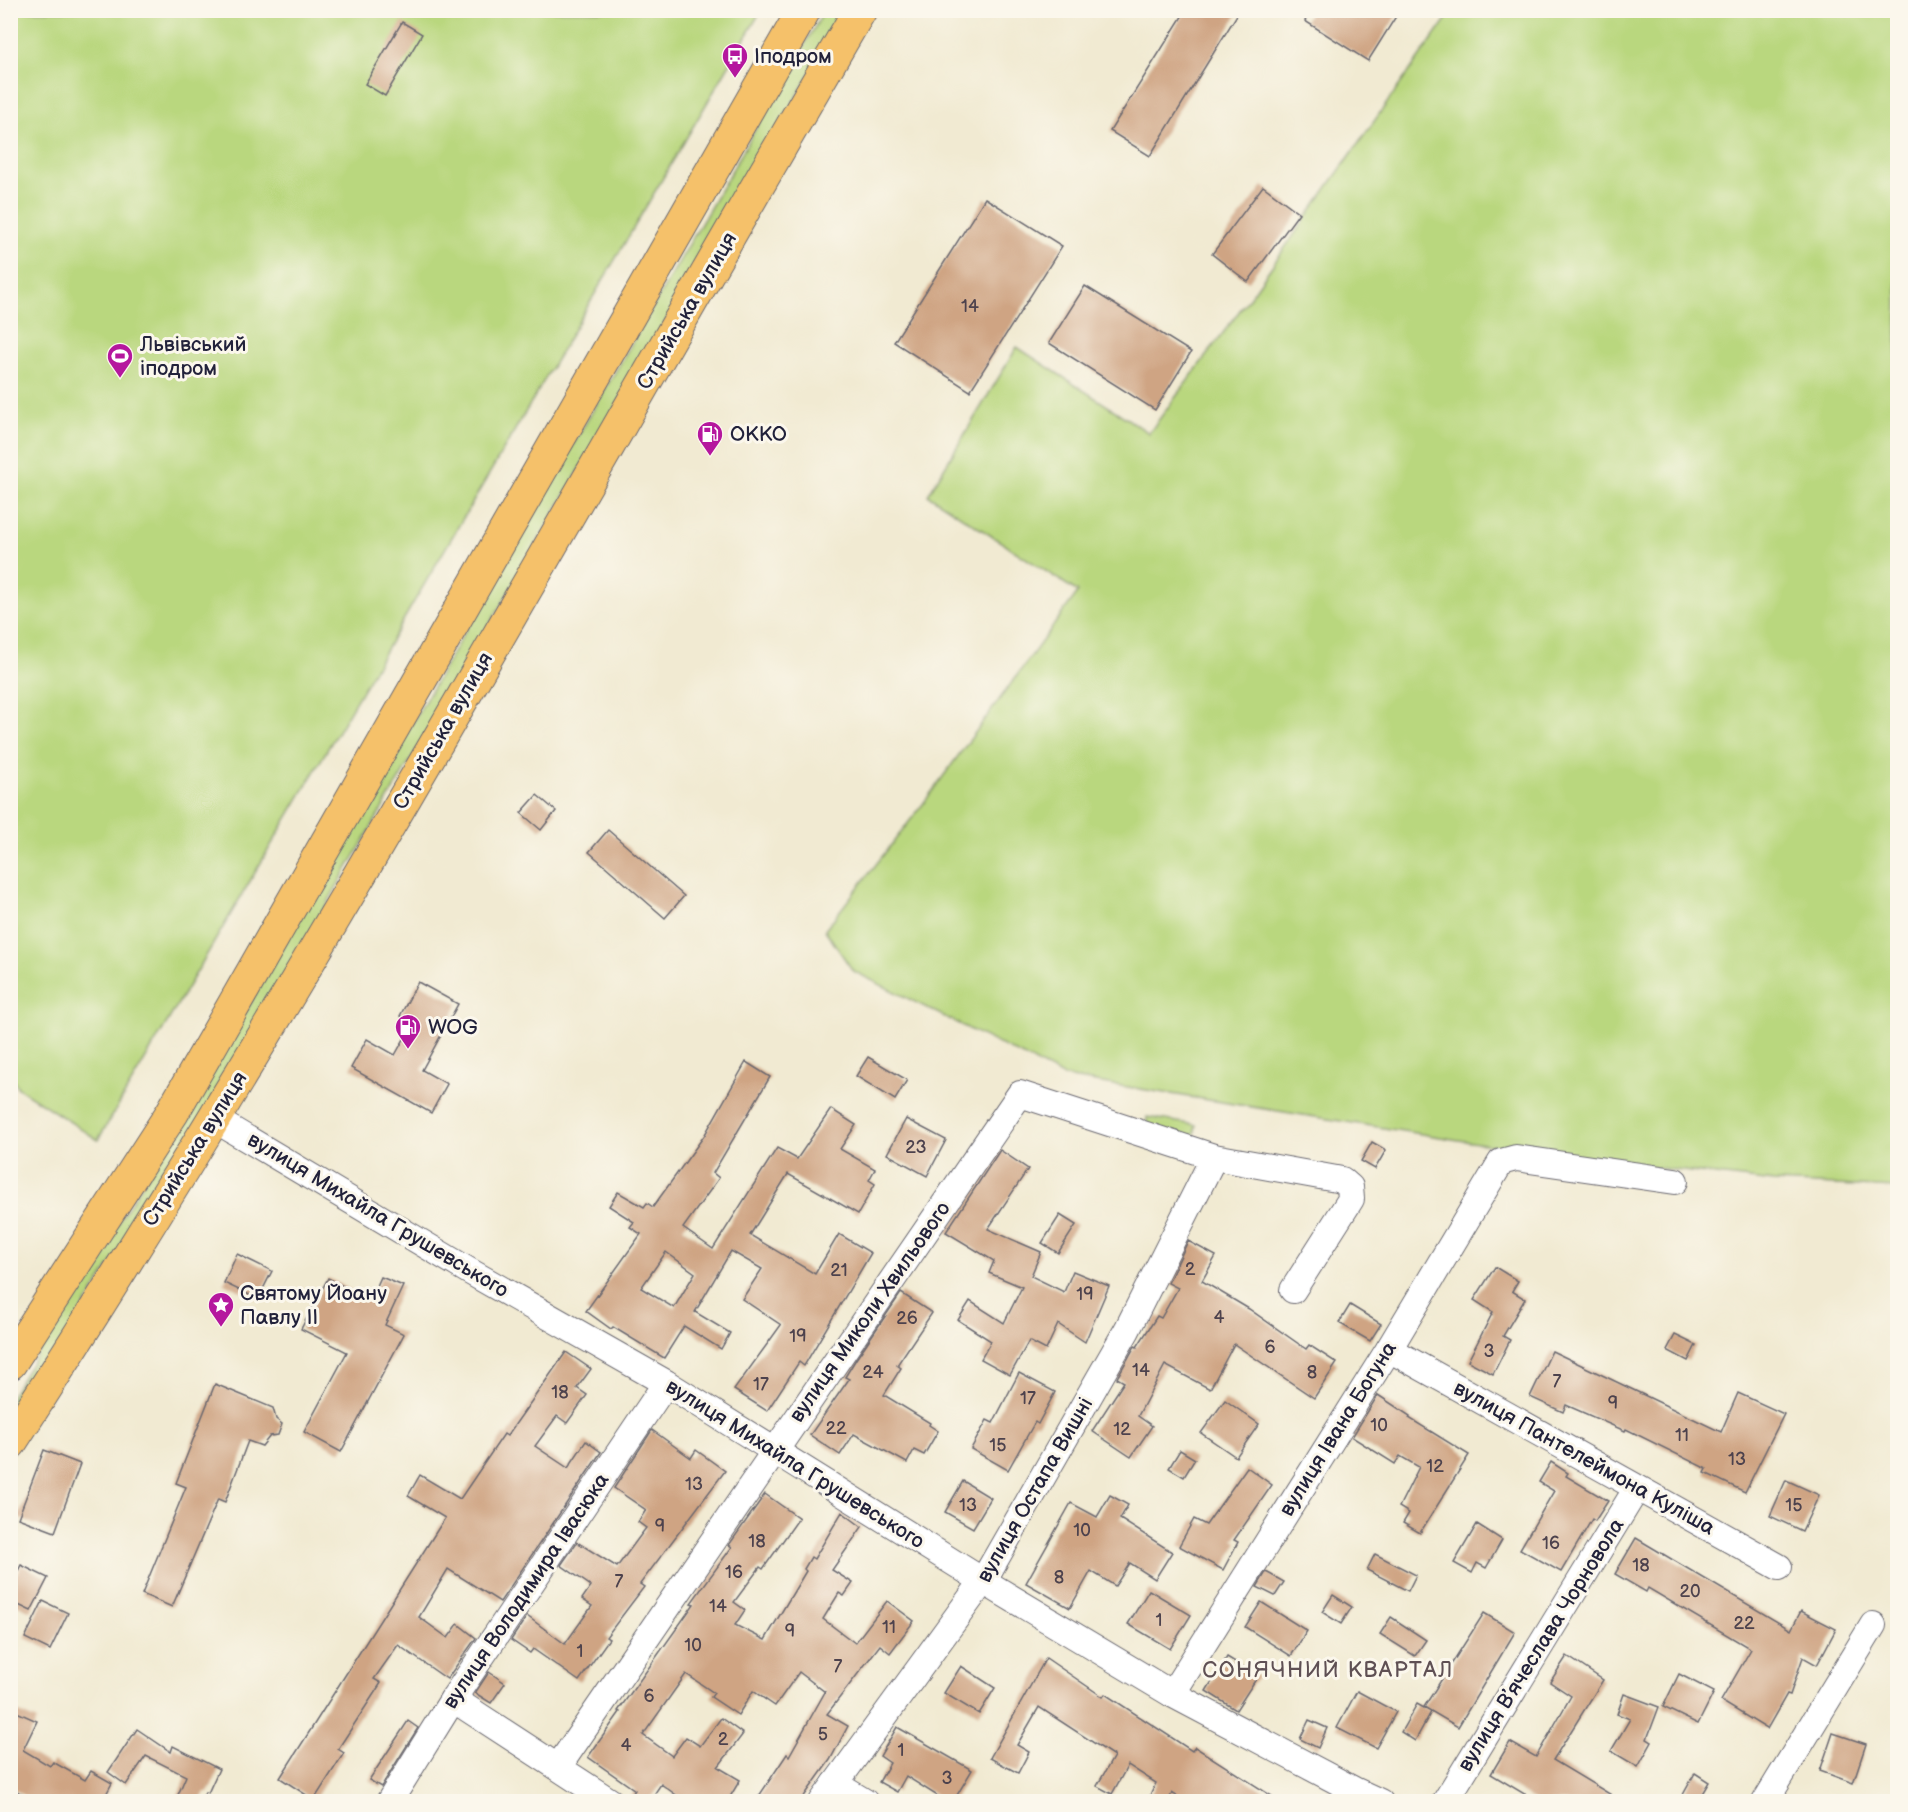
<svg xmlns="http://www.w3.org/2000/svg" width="1908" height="1812" font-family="'Balsamiq Sans',sans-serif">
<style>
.green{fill:#b9d77e;stroke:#6e7c5c;stroke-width:1.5}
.building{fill:#cfa483;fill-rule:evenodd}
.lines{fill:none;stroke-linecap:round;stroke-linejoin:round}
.minor-casing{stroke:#6a6870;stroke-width:28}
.primary-casing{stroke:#6a6870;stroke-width:35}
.minor{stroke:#fff;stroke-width:26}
.primary{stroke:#f5c16b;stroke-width:33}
.labels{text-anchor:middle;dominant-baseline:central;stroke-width:6;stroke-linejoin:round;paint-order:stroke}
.number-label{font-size:18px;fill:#4d424d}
.poi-label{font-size:21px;fill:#22223b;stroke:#fbf7ec;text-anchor:start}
.street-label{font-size:21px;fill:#22223b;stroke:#fbf7ec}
.neighbourhood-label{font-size:22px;letter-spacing:1.5px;fill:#5f5054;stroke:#fbf7ec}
</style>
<rect width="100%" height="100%" fill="#fbf7ec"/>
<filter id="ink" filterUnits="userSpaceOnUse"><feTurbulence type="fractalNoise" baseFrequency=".0167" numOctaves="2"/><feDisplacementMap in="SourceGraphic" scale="12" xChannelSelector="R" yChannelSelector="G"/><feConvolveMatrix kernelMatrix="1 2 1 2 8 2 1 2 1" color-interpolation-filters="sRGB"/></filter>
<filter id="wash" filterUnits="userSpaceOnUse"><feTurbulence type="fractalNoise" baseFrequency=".008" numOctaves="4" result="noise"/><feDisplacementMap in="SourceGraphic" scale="24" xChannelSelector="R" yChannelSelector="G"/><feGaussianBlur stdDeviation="1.35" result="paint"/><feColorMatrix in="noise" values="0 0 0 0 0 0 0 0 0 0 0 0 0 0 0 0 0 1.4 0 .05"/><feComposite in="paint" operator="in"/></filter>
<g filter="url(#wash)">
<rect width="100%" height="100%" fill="#f1ead2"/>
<g class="green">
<path d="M 11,11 L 761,11 L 98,1140 L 18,1088 L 11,1076 Z"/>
<path d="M 824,11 L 846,11 L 203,1117 L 11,1423 L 11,1396 L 189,1109 Z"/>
<path d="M 1452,11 L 1897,11 L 1897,1188 L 1774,1182 L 1552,1155 L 1065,1077 L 853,971 L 825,930 L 923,804 L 1078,592 L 928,495 L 1017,347 L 1149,433 L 1255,290 Z"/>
<path d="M 1147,1117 L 1196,1125 L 1192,1146 L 1145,1135 Z"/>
</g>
<g id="blocks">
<g class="building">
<path d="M 1186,10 L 1240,10 L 1150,156 L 1110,131 Z"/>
<path d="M 1311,10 L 1400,10 L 1368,61 L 1305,21 Z"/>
<path d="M 402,22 L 422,34 L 385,96 L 365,84 Z"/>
<path d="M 1263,186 L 1299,213 L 1248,282 L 1212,254 Z"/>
<path d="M 985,198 L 1062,246 L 970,391 L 894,342 Z"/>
<path d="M 1085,286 L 1191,352 L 1155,410 L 1049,343 Z"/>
<path d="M 537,795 L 556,811 L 541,830 L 521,813 Z"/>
<path d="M 608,830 L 684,896 L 665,918 L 589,852 Z"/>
<path d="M 418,982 L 458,1004 L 422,1070 L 447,1084 L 431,1113 L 351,1068 L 367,1039 L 395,1055 L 413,1023 L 400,1016 Z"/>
<path d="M 868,1057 L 907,1080 L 895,1100 L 856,1076 Z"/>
<path d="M 746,1062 L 770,1077 L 713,1173 L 719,1178 L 683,1228 L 713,1249 L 777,1148 L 797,1159 L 831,1109 L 856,1125 L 840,1149 L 875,1169 L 869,1180 L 875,1184 L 858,1214 L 788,1174 L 750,1235 L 815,1274 L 839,1234 L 871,1253 L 804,1366 L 799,1362 L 767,1411 L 734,1390 L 781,1325 L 742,1299 L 762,1269 L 731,1251 L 695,1312 L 730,1333 L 721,1349 L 684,1326 L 664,1358 L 613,1327 L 611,1329 L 586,1311 L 641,1234 L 630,1227 L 634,1222 L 609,1206 L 618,1192 L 644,1207 L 647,1203 L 653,1207 L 704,1136 ZM 666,1252 L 695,1273 L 674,1308 L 641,1288 Z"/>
<path d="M 906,1119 L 946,1140 L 927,1176 L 887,1154 Z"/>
<path d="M 1372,1142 L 1386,1150 L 1375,1169 L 1361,1161 Z"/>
<path d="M 1000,1150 L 1028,1169 L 988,1229 L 1041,1252 L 1031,1276 L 1064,1292 L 1073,1271 L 1109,1286 L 1085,1342 L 1058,1324 L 1046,1350 L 1029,1341 L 1010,1375 L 981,1359 L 991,1341 L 958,1320 L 970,1301 L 1004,1323 L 1022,1287 L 989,1273 L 994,1261 L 946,1232 Z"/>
<path d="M 1060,1215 L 1076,1225 L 1058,1253 L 1042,1243 Z"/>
<path d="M 1188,1241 L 1216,1256 L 1202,1281 L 1249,1309 L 1306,1349 L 1309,1345 L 1337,1363 L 1314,1398 L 1234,1344 L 1210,1389 L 1165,1365 L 1138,1416 L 1152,1426 L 1131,1457 L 1092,1431 L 1124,1382 L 1117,1378 L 1135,1346 L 1137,1347 L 1157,1316 L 1161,1318 L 1178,1288 L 1168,1283 Z"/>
<path d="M 237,1254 L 272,1271 L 258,1299 L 224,1283 Z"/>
<path d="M 1495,1267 L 1518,1281 L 1512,1291 L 1525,1299 L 1503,1336 L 1510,1340 L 1493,1374 L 1468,1361 L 1493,1312 L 1474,1300 Z"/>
<path d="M 381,1277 L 403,1286 L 385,1325 L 404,1334 L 341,1452 L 304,1432 L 347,1352 L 301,1329 L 328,1278 L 367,1299 L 371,1299 Z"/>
<path d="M 901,1293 L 932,1313 L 897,1365 L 901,1368 L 884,1395 L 930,1423 L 929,1425 L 938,1431 L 924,1455 L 914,1450 L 907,1463 L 854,1434 L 840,1455 L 810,1435 L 849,1379 L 845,1377 L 856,1359 Z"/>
<path d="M 1350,1305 L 1381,1324 L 1370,1341 L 1339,1323 Z"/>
<path d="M 1675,1335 L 1696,1345 L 1688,1361 L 1667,1350 Z"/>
<path d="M 1552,1351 L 1721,1432 L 1738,1393 L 1784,1414 L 1745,1492 L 1705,1473 L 1707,1469 L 1626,1429 L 1625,1431 L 1566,1405 L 1563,1412 L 1530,1397 Z"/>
<path d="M 566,1352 L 591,1369 L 577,1388 L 587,1395 L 567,1423 L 557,1416 L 535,1446 L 568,1468 L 586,1441 L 601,1452 L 500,1602 L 448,1569 L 419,1617 L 448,1638 L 458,1624 L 476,1638 L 447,1679 L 398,1645 L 374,1679 L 381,1683 L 338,1749 L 344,1753 L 314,1800 L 280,1778 L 445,1518 L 408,1496 L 420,1475 L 460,1499 L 504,1434 L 507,1436 Z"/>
<path d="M 1019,1373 L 1055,1392 L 1038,1424 L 1035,1422 L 1008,1470 L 971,1449 L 987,1420 L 993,1423 Z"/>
<path d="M 215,1384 L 273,1408 L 276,1419 L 282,1424 L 278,1435 L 270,1436 L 262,1446 L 248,1441 L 225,1502 L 218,1499 L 172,1607 L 142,1594 L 186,1487 L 176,1483 Z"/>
<path d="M 1378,1395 L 1410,1416 L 1409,1418 L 1469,1455 L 1420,1533 L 1403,1523 L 1409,1513 L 1399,1507 L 1419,1467 L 1400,1456 L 1395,1464 L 1352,1437 Z"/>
<path d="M 1225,1400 L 1259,1424 L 1236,1457 L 1201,1433 Z"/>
<path d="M 652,1430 L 691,1458 L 696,1450 L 725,1471 L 640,1584 L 644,1587 L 606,1637 L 609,1639 L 579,1681 L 533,1649 L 530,1653 L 511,1640 L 527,1616 L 565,1644 L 592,1606 L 582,1599 L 591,1586 L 561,1565 L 577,1542 L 617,1567 L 646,1528 L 638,1522 L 646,1510 L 614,1488 Z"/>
<path d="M 44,1450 L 80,1464 L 55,1532 L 18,1518 Z"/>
<path d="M 1180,1450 L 1195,1459 L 1184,1477 L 1169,1468 Z"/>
<path d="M 1551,1462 L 1568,1473 L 1566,1476 L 1608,1501 L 1595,1521 L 1592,1519 L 1561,1572 L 1520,1549 L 1554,1491 L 1539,1482 Z"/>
<path d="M 1247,1467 L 1272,1485 L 1234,1540 L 1238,1542 L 1223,1570 L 1179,1546 L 1194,1519 L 1206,1525 Z"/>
<path d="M 1786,1480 L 1819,1495 L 1802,1531 L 1770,1516 Z"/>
<path d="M 963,1481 L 991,1498 L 973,1528 L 945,1512 Z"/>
<path d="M 765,1494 L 799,1518 L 763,1569 L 760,1567 L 734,1602 L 745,1610 L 735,1625 L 765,1640 L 806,1571 L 804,1569 L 811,1557 L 814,1559 L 842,1512 L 862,1527 L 832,1570 L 853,1583 L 844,1596 L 839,1593 L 823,1619 L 855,1643 L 887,1601 L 914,1621 L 890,1653 L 880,1645 L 827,1714 L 848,1726 L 830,1760 L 800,1802 L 755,1802 L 787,1754 L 789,1756 L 825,1692 L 799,1672 L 775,1706 L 753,1691 L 738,1715 L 711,1697 L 714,1693 L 686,1674 L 643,1735 L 672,1756 L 686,1737 L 700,1746 L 721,1718 L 743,1734 L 718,1767 L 740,1780 L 727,1802 L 686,1802 L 661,1784 L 649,1802 L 627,1802 L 635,1790 L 588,1757 L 620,1712 L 618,1711 L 694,1604 L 691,1603 L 732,1547 L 729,1545 Z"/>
<path d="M 1110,1495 L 1128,1505 L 1120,1519 L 1172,1552 L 1155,1579 L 1130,1563 L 1115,1586 L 1091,1571 L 1070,1608 L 1026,1583 L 1071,1503 L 1097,1517 Z"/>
<path d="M 1477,1524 L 1502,1540 L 1486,1568 L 1477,1563 L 1472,1573 L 1454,1563 Z"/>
<path d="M 1636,1538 L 1791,1630 L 1801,1611 L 1836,1629 L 1817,1665 L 1803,1657 L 1790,1695 L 1787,1694 L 1767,1729 L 1721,1701 L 1751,1649 L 1648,1588 L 1646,1592 L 1615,1574 Z"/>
<path d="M 1375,1554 L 1416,1575 L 1408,1591 L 1367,1570 Z"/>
<path d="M 21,1565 L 48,1578 L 31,1611 L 10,1601 L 10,1586 Z"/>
<path d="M 1266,1572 L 1284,1582 L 1275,1596 L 1257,1587 Z"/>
<path d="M 1149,1590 L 1191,1615 L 1170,1649 L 1128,1624 Z"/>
<path d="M 1333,1595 L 1352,1607 L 1341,1624 L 1322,1612 Z"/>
<path d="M 43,1601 L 68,1613 L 50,1650 L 25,1638 Z"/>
<path d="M 1261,1602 L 1307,1631 L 1291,1656 L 1245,1627 Z"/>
<path d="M 1484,1613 L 1515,1632 L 1458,1727 L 1424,1707 Z"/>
<path d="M 1391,1617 L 1426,1640 L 1415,1656 L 1380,1634 Z"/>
<path d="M 1567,1656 L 1603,1680 L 1553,1760 L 1623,1802 L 1538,1802 L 1491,1774 L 1510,1742 L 1536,1757 L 1571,1696 L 1550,1682 Z"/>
<path d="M 1227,1657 L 1258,1676 L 1236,1710 L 1206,1691 Z"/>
<path d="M 1046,1658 L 1103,1697 L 1105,1694 L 1192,1751 L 1195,1747 L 1281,1802 L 1186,1802 L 1172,1793 L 1168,1802 L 1147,1802 L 1156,1783 L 1128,1765 L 1112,1794 L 1097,1786 L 1114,1756 L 1039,1707 L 1017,1745 L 1029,1752 L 1018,1773 L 990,1758 Z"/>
<path d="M 961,1666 L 995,1688 L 979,1714 L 944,1693 Z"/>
<path d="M 489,1672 L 505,1683 L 491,1703 L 475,1693 Z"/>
<path d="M 1679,1674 L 1714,1692 L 1698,1724 L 1663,1707 Z"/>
<path d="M 1357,1691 L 1396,1712 L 1376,1748 L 1337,1728 Z"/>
<path d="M 1624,1694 L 1659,1707 L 1647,1739 L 1652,1742 L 1638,1767 L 1611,1751 L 1630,1719 L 1617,1714 Z"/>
<path d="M 1417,1704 L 1431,1712 L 1415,1741 L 1401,1732 Z"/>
<path d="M 10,1709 L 37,1721 L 23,1750 L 50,1766 L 53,1762 L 85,1780 L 91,1771 L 112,1783 L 102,1802 L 35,1802 L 10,1787 Z"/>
<path d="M 1309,1720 L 1327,1728 L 1318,1748 L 1300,1739 Z"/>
<path d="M 408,1721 L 418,1728 L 381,1787 L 369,1780 Z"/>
<path d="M 897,1727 L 972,1770 L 953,1802 L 947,1802 L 906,1776 L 897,1792 L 879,1782 L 890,1763 L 880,1756 Z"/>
<path d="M 137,1729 L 171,1752 L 173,1746 L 219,1769 L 208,1793 L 205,1792 L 200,1802 L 175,1802 L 186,1776 L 146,1756 L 126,1785 L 108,1772 Z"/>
<path d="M 1833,1733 L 1866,1744 L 1853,1783 L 1820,1771 Z"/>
<path d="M 1695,1773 L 1709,1782 L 1697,1802 L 1679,1802 Z"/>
</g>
</g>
</g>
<g filter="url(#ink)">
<use href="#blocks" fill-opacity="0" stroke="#6a6870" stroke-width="1.5"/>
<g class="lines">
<g class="minor-casing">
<g id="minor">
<path d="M 214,1119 L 469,1271 L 666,1383 L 983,1581 L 1172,1694 L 1354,1790 L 1380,1802"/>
<path d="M 1389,1349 L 1779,1567"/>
<path d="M 1172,1694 L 1389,1349 L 1501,1162 L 1516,1158 L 1675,1181"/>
<path d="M 453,1699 L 611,1802"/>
<path d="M 558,1767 L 1020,1094 L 1214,1157 L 1342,1180 L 1350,1187 L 1351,1199 L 1293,1290"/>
<path d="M 835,1784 L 865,1802"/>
<path d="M 389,1802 L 453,1699 L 666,1383"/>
<path d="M 822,1802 L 983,1581 L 1127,1330 L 1214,1157"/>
<path d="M 1445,1802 L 1637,1488"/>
<path d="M 1765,1802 L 1873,1625"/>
</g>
</g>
<g class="primary-casing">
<g id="primary">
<path d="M 10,1363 L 172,1113 L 804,10"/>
<path d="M 10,1443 C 313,978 579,489 860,10"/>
</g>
</g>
<use href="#minor" class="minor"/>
<use href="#primary" class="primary"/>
</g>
</g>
<defs>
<g id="bus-pin" transform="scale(1.35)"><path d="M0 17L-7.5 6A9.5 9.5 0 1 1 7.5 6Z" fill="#b5179e" stroke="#fbf7ec"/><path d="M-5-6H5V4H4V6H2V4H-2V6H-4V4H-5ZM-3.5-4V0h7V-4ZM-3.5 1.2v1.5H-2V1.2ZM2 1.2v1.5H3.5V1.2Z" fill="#fff"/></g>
<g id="stadium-pin" transform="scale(1.35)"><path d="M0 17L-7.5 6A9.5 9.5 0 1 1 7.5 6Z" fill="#b5179e" stroke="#fbf7ec"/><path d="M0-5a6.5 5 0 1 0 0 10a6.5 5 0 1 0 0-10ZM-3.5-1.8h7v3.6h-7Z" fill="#fff"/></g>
<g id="fuel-pin" transform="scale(1.35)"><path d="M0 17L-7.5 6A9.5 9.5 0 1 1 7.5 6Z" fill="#b5179e" stroke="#fbf7ec"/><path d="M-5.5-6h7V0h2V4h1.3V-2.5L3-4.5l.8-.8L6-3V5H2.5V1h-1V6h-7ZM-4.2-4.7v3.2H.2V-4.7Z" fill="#fff"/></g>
<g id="sight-pin" transform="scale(1.35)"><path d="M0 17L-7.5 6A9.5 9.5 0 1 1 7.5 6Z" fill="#b5179e" stroke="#fbf7ec"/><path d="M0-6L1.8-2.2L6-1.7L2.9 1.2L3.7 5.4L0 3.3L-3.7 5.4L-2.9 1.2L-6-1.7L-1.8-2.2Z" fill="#fff"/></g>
</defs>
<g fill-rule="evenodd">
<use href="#bus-pin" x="735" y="56"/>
<use href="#stadium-pin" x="120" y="356"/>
<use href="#fuel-pin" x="710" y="434"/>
<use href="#fuel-pin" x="408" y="1027"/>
<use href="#sight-pin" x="221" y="1305"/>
</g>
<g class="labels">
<g class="number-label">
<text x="970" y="306">14</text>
<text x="916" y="1147">23</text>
<text x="1190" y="1269">2</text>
<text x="839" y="1270">21</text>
<text x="1085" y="1294">19</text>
<text x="1219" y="1317">4</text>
<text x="907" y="1318">26</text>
<text x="798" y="1336">19</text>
<text x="1270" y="1347">6</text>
<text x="1489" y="1351">3</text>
<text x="1141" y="1370">14</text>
<text x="873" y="1372">24</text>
<text x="1312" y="1372">8</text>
<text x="1557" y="1381">7</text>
<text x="761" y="1384">17</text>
<text x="560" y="1392">18</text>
<text x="1028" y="1398">17</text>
<text x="1613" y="1403">9</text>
<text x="1379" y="1425">10</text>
<text x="836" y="1428">22</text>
<text x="1122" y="1429">12</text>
<text x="1682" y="1435">11</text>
<text x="998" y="1445">15</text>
<text x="1737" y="1459">13</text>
<text x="1435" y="1466">12</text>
<text x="694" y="1484">13</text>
<text x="968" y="1505">13</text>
<text x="1794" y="1505">15</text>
<text x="660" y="1526">9</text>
<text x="1082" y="1530">10</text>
<text x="757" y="1541">18</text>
<text x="1551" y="1543">16</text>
<text x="1641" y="1565">18</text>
<text x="734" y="1572">16</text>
<text x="1059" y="1577">8</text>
<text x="619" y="1581">7</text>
<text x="1690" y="1591">20</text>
<text x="718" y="1606">14</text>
<text x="1159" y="1620">1</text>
<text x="1744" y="1623">22</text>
<text x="889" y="1627">11</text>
<text x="790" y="1631">9</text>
<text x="693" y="1645">10</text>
<text x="580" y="1651">1</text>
<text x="838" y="1666">7</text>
<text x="649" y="1696">6</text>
<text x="823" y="1734">5</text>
<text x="723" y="1739">2</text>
<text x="626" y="1745">4</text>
<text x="901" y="1750">1</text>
<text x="947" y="1778">3</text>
</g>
<g class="poi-label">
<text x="754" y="56">Іподром</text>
<text x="140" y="344">Львівський<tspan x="140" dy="24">іподром</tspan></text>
<text x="730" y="434">ОККО</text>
<text x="428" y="1027">WOG</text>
<text x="240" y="1293">Святому Йоану<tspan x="240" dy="24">Павлу ІІ</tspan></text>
</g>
<g class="street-label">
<text transform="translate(687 311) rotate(-60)">Стрийська вулиця</text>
<text transform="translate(443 731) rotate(-60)">Стрийська вулиця</text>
<text transform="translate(195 1149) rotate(-58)">Стрийська вулиця</text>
<text transform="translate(378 1215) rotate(31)">вулиця Михайла Грушевського</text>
<text transform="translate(870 1312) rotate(-55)">вулиця Миколи Хвильового</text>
<text transform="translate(1338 1429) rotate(-58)">вулиця Івана Богуна</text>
<text transform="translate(1584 1458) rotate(29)">вулиця Пантелеймона Куліша</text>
<text transform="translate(795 1464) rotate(32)">вулиця Михайла Грушевського</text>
<text transform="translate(1035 1490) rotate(-60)">вулиця Остапа Вишні</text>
<text transform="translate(526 1591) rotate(-56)">вулиця Володимира Івасюка</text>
<text transform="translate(1541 1645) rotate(-58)">вулиця Вʼячеслава Чорновола</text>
</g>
<g class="neighbourhood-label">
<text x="1328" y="1670">СОНЯЧНИЙ КВАРТАЛ</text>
</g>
</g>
<rect width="1908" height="1812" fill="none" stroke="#fbf7ec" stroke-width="36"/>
</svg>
